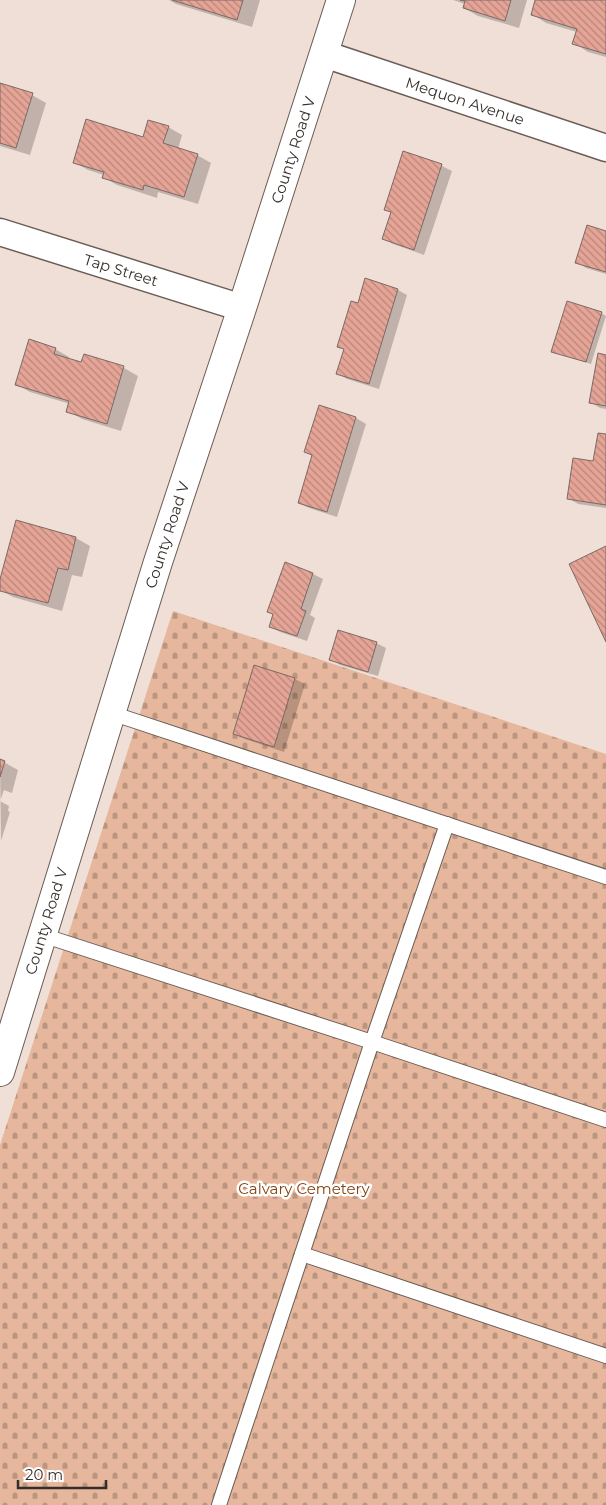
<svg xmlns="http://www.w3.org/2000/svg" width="606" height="1505" font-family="Montserrat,sans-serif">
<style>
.cemetery{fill:url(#cemetery-stones)}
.shadow{fill:#0003}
.building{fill:url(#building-back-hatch);stroke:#7a6a66}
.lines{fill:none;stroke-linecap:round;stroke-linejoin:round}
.lane-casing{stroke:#6a5c54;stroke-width:16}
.street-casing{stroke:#6a5c54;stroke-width:29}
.secondary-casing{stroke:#6a5c54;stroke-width:30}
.lane{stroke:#fff;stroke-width:14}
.street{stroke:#fff;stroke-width:26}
.secondary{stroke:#fff;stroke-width:28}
.labels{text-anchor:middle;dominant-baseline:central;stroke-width:5;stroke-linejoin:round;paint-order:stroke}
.street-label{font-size:15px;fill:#342e2a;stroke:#fff}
.park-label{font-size:15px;fill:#85420e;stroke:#fff}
</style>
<defs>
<pattern id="cemetery-stones" width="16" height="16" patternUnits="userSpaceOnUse" patternTransform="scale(1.25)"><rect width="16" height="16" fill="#e6b79c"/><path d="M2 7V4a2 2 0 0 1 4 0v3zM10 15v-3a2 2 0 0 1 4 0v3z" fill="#bb957f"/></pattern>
<pattern id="building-back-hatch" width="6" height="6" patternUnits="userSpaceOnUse" patternTransform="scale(1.25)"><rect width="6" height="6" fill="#e5a496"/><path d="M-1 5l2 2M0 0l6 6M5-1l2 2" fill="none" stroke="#ba867b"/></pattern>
</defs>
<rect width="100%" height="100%" fill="#f0dfd6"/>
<path class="cemetery" d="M 173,611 L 606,754 L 606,1505 L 0,1505 L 0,1145 Z"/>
<g class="shadow">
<path d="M 169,0 L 260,0 L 252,27 L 176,4 Z"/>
<path d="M 453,0 L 527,0 L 519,28 L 478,16 L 464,8 L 465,4 Z"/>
<path d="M 537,0 L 606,0 L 606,57 L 588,52 L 574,43 L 577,32 L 546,23 L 532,14 Z"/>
<path d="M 0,85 L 32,95 L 46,103 L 30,155 L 0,146 Z"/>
<path d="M 168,127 L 182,135 L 178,149 L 197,155 L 211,163 L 198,204 L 158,192 L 157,198 L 117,185 L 103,177 L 104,175 L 88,170 L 74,162 L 144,138 Z"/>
<path d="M 404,153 L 442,166 L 452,171 L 424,255 L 393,244 L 384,239 L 392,213 L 385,209 Z"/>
<path d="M 606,233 L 606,274 L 586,268 L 577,262 Z"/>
<path d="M 398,290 L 407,295 L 379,389 L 347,379 L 338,373 L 345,350 L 339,346 L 358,305 Z"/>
<path d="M 601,313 L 606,316 L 591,364 L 553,352 Z"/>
<path d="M 55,349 L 69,357 L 68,360 L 82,364 L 84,356 L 124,368 L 138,376 L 121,431 L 82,419 L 68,411 L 70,404 L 30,392 L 16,384 Z"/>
<path d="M 606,356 L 606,409 L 600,408 L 590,402 Z"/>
<path d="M 319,407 L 356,418 L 366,424 L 337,517 L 309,508 L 299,503 L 313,456 L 306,452 Z"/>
<path d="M 606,436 L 606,508 L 578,504 L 568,498 L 595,462 Z"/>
<path d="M 17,522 L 76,538 L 90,546 L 82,577 L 72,575 L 62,611 L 13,597 L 0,590 L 0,584 Z"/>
<path d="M 285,564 L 313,574 L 323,579 L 310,615 L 315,618 L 307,641 L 280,632 L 270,626 Z"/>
<path d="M 376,643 L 386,648 L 378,676 L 340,665 L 331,659 Z"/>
<path d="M 255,667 L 295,679 L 305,684 L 284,752 L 245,739 L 235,734 Z"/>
<path d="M 0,760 L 18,770 L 12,793 L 4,790 L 0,801 L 9,806 L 8,811 L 10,812 L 1,841 Z"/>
</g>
<g class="building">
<path d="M 172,0 L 243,0 L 237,20 Z"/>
<path d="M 460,0 L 511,0 L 505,21 L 463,8 L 465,1 Z"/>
<path d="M 535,0 L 606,0 L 606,54 L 572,44 L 577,29 L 531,15 Z"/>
<path d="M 0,83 L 33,93 L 16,148 L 0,143 Z"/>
<path d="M 86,119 L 143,137 L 148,120 L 169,126 L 163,143 L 198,154 L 184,197 L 144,185 L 143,190 L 102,178 L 104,172 L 73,163 Z"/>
<path d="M 403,151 L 442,164 L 414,250 L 382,239 L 391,212 L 384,210 Z"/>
<path d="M 587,225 L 606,231 L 606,272 L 575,263 Z"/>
<path d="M 365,278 L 398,289 L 369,384 L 336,374 L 344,349 L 337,347 L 351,301 L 358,303 Z"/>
<path d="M 567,301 L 602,312 L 586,362 L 551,352 Z"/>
<path d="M 29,339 L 56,348 L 54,354 L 81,362 L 84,354 L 124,366 L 107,424 L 66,412 L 69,401 L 15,385 Z"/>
<path d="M 598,353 L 606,355 L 606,406 L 589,403 Z"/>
<path d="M 319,405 L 356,417 L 327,512 L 298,503 L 312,455 L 304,452 Z"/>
<path d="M 598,433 L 606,434 L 606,505 L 567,499 L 573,458 L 593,461 Z"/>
<path d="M 16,520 L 76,537 L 68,570 L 58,568 L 48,603 L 0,591 L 0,579 Z"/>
<path d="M 606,546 L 606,642 L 569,564 Z"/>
<path d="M 285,562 L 313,573 L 301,609 L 306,611 L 297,636 L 269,627 L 273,614 L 267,612 Z"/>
<path d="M 338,630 L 377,642 L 368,672 L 329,660 Z"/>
<path d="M 254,665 L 295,678 L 274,747 L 233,734 Z"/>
<path d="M 0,759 L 5,761 L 0,777 Z"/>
</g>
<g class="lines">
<g class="lane-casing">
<g id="lane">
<path d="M 111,713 L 606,877"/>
<path d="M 42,935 L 372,1042 L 606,1120"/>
<path d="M 302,1254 L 606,1356"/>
<path d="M 219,1505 L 372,1042 L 447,824"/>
</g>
</g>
<g class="street-casing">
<g id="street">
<path d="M 324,54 L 606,148"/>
<path d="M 0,232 L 242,308"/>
</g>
</g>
<g class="secondary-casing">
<path id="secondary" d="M 0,1072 L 158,562 L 242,308 L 341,0"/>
</g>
<use href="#lane" class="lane"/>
<use href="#street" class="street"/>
<use href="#secondary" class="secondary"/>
</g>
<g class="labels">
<g class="street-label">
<text transform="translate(465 101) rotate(18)">Mequon Avenue</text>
<text transform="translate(293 150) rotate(-72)">County Road V</text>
<text transform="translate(121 270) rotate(17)">Tap Street</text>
<text transform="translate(167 535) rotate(-72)">County Road V</text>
<text transform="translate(46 921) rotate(-73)">County Road V</text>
</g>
<g class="park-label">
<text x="304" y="1188">Calvary Cemetery</text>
</g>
</g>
<path d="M18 1480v8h88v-8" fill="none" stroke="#342e2a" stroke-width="2.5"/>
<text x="25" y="1480" font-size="15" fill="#342e2a" stroke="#ffffff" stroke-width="4" paint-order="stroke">20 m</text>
</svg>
